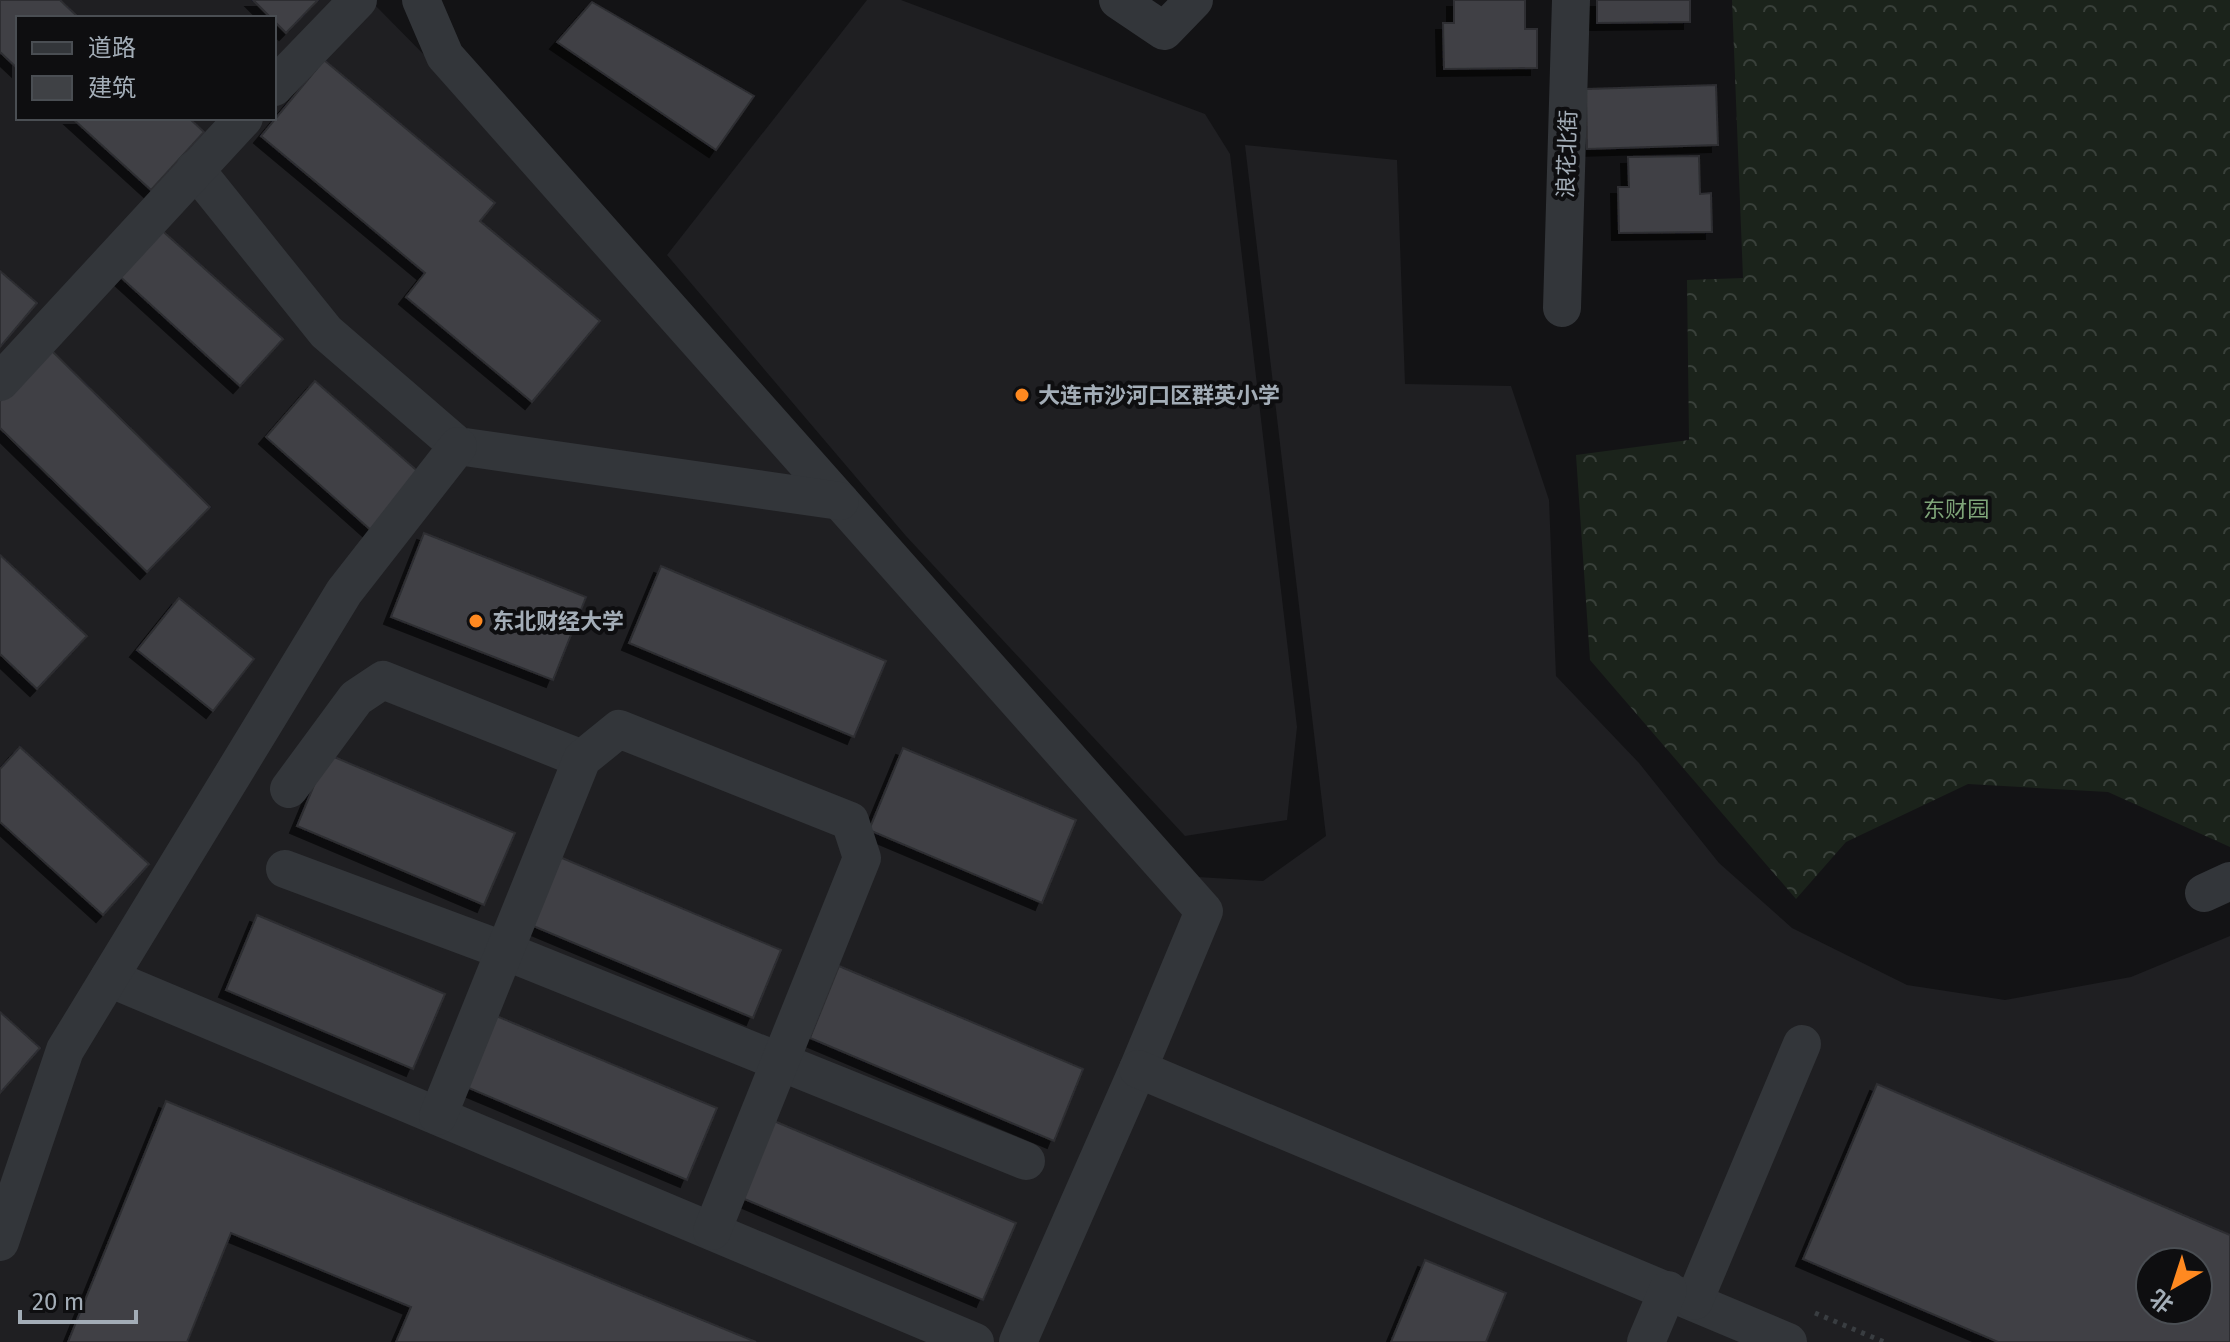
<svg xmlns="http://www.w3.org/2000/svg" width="2230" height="1342" font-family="'Fira Sans','Noto Sans SC',sans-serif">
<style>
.built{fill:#1f1f22;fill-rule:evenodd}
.forest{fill:url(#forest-crowns)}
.building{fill:#3f4145;stroke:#2d2d31;stroke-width:2;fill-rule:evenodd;filter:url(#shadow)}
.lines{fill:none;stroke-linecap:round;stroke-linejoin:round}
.path{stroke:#393d41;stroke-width:5;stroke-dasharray:4 6;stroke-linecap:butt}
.minor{stroke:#33363a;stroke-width:38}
.poi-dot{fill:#ff8920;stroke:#0e0e10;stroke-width:3}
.labels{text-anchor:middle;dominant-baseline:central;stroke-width:8;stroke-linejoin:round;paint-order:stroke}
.street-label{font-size:22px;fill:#a3adb7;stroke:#0e0e10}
.poi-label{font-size:22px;font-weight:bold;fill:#a3adb7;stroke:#0e0e10;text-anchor:start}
.park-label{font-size:22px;fill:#7ea478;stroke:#0e0e10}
</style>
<defs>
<pattern id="forest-crowns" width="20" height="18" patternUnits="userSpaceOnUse" patternTransform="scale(2)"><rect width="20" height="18" fill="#1b231b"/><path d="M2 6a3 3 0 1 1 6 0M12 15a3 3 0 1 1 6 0" fill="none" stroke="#39403a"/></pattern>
<filter id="shadow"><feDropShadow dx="-7" dy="7" stdDeviation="0" flood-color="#0009"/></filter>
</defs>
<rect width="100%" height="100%" fill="#131315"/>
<g class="built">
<path d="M 0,0 L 370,0 L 642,276 L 1198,877 L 1263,881 L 1326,836 L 1245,145 L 1397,160 L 1405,384 L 1511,386 L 1549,500 L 1556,676 L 1639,763 L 1719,863 L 1792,928 L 1907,985 L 2005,1000 L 2131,977 L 2230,936 L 2230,1342 L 0,1342 ZM 18,18 L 274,18 L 274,118 L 18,118 ZM 2150,1262 L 2198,1262 L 2198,1310 L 2150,1310 Z"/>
<path d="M 867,0 L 901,0 L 1205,114 L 1230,154 L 1297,727 L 1287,820 L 1185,836 L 906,536 L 667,255 Z"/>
</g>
<path class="forest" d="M 1732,0 L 2230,0 L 2230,847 L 2108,792 L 1968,784 L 1846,842 L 1796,899 L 1590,660 L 1576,455 L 1689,440 L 1687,280 L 1743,278 Z"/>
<g class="building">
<path d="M 0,0 L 60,0 L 79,18 L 18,18 L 18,69 L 0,52 Z"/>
<path d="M 253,0 L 318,0 L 286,33 Z"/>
<path d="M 1454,0 L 1525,0 L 1525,29 L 1537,29 L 1537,68 L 1444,69 L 1443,23 L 1454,23 Z"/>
<path d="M 1597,0 L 1690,0 L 1690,22 L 1597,23 Z"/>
<path d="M 592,2 L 754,96 L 716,150 L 557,42 Z"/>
<path d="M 324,60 L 495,203 L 480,221 L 600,321 L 532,402 L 406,297 L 425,273 L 261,136 Z"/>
<path d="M 1716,85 L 1718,145 L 1587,149 L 1586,89 Z"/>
<path d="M 72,118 L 189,118 L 204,132 L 151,190 Z"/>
<path d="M 1699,156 L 1700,194 L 1711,193 L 1712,232 L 1619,233 L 1618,187 L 1629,187 L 1628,157 Z"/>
<path d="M 157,226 L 283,339 L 240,386 L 115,272 Z"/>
<path d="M 0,271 L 37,303 L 0,347 Z"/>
<path d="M 51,350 L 210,507 L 147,572 L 0,428 L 0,401 Z"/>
<path d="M 315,381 L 423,476 L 373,532 L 266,437 Z"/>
<path d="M 424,533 L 586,597 L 553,680 L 391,617 Z"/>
<path d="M 0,555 L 87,636 L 37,689 L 0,654 Z"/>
<path d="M 661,566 L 886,661 L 854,737 L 629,643 Z"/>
<path d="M 179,598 L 254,659 L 213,711 L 137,650 Z"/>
<path d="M 20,747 L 149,864 L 103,915 L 0,822 L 0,769 Z"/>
<path d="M 903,748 L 1076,820 L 1042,903 L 869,830 Z"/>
<path d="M 327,754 L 515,833 L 484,905 L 297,826 Z"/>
<path d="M 555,855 L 781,950 L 753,1018 L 526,923 Z"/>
<path d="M 257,915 L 445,994 L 413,1069 L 226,990 Z"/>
<path d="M 839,966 L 1083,1069 L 1054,1141 L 810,1038 Z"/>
<path d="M 0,1012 L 40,1048 L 0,1093 Z"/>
<path d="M 494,1015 L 717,1108 L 687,1180 L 464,1086 Z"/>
<path d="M 1877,1084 L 2230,1235 L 2230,1342 L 1998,1342 L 1803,1259 ZM 2150,1262 L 2198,1262 L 2198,1310 L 2150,1310 Z"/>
<path d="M 166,1101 L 756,1342 L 396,1342 L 411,1307 L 231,1233 L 187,1342 L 68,1342 Z"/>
<path d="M 774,1121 L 1016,1223 L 983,1300 L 742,1198 Z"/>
<path d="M 1425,1260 L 1506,1293 L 1486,1342 L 1391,1342 Z"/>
</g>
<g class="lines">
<path class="path" d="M 1815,1313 L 1884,1342"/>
<g class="minor">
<path d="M 421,0 L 445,56 L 1204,911 L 1138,1069 L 1018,1342"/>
<path d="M 1118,0 L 1164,31 L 1194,0"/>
<path d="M 274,87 L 358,0"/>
<path d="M 195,169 L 326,332 L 458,446 L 840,501"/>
<path d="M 1562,308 L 1571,0"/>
<path d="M 0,382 L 244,118"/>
<path d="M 289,789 L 356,698 L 383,680 L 582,759"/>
<path d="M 285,869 L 505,951 L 1026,1161"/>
<path d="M 2204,893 L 2230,881"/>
<path d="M 109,978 L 975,1342"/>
<path d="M 1138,1069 L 1788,1342"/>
<path d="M 438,1116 L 582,759 L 619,729 L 850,821 L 862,858 L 712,1231"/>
<path d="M 0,1242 L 65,1050 L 344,592 L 458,446"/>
<path d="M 1694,1301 L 1802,1044"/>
<path d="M 1646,1342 L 1668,1290"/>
</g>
</g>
<g class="poi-dot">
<circle cx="1022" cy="395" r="8"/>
<circle cx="476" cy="621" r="8"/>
</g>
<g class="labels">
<g class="street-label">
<text transform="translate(1567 154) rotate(-88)">浪花北街</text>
</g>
<g class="poi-label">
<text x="1038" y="395">大连市沙河口区群英小学</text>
<text x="492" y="621">东北财经大学</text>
</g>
<g class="park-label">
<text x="1956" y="509">东财园</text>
</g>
</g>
<rect x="16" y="16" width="260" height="104" fill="#0e0e10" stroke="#4a4e53" stroke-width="2"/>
<rect x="32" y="42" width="40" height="12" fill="#33363a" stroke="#4a4e53" stroke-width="2"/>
<text x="88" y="56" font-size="24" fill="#a3adb7">道路</text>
<rect x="32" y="76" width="40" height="24" fill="#3f4145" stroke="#4a4e53" stroke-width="2"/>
<text x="88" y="96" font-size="24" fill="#a3adb7">建筑</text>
<g transform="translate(2174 1286) rotate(219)"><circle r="38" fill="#0e0e10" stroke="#4a4e53" stroke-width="2"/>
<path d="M0-6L14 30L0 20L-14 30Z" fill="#ff8920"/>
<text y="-12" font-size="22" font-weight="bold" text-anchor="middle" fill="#a3adb7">北</text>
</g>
<path d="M20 1310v12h116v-12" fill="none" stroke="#a3adb7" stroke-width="4"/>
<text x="32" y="1310" font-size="24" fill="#a3adb7" stroke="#0e0e10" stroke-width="6" paint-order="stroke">20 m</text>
</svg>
